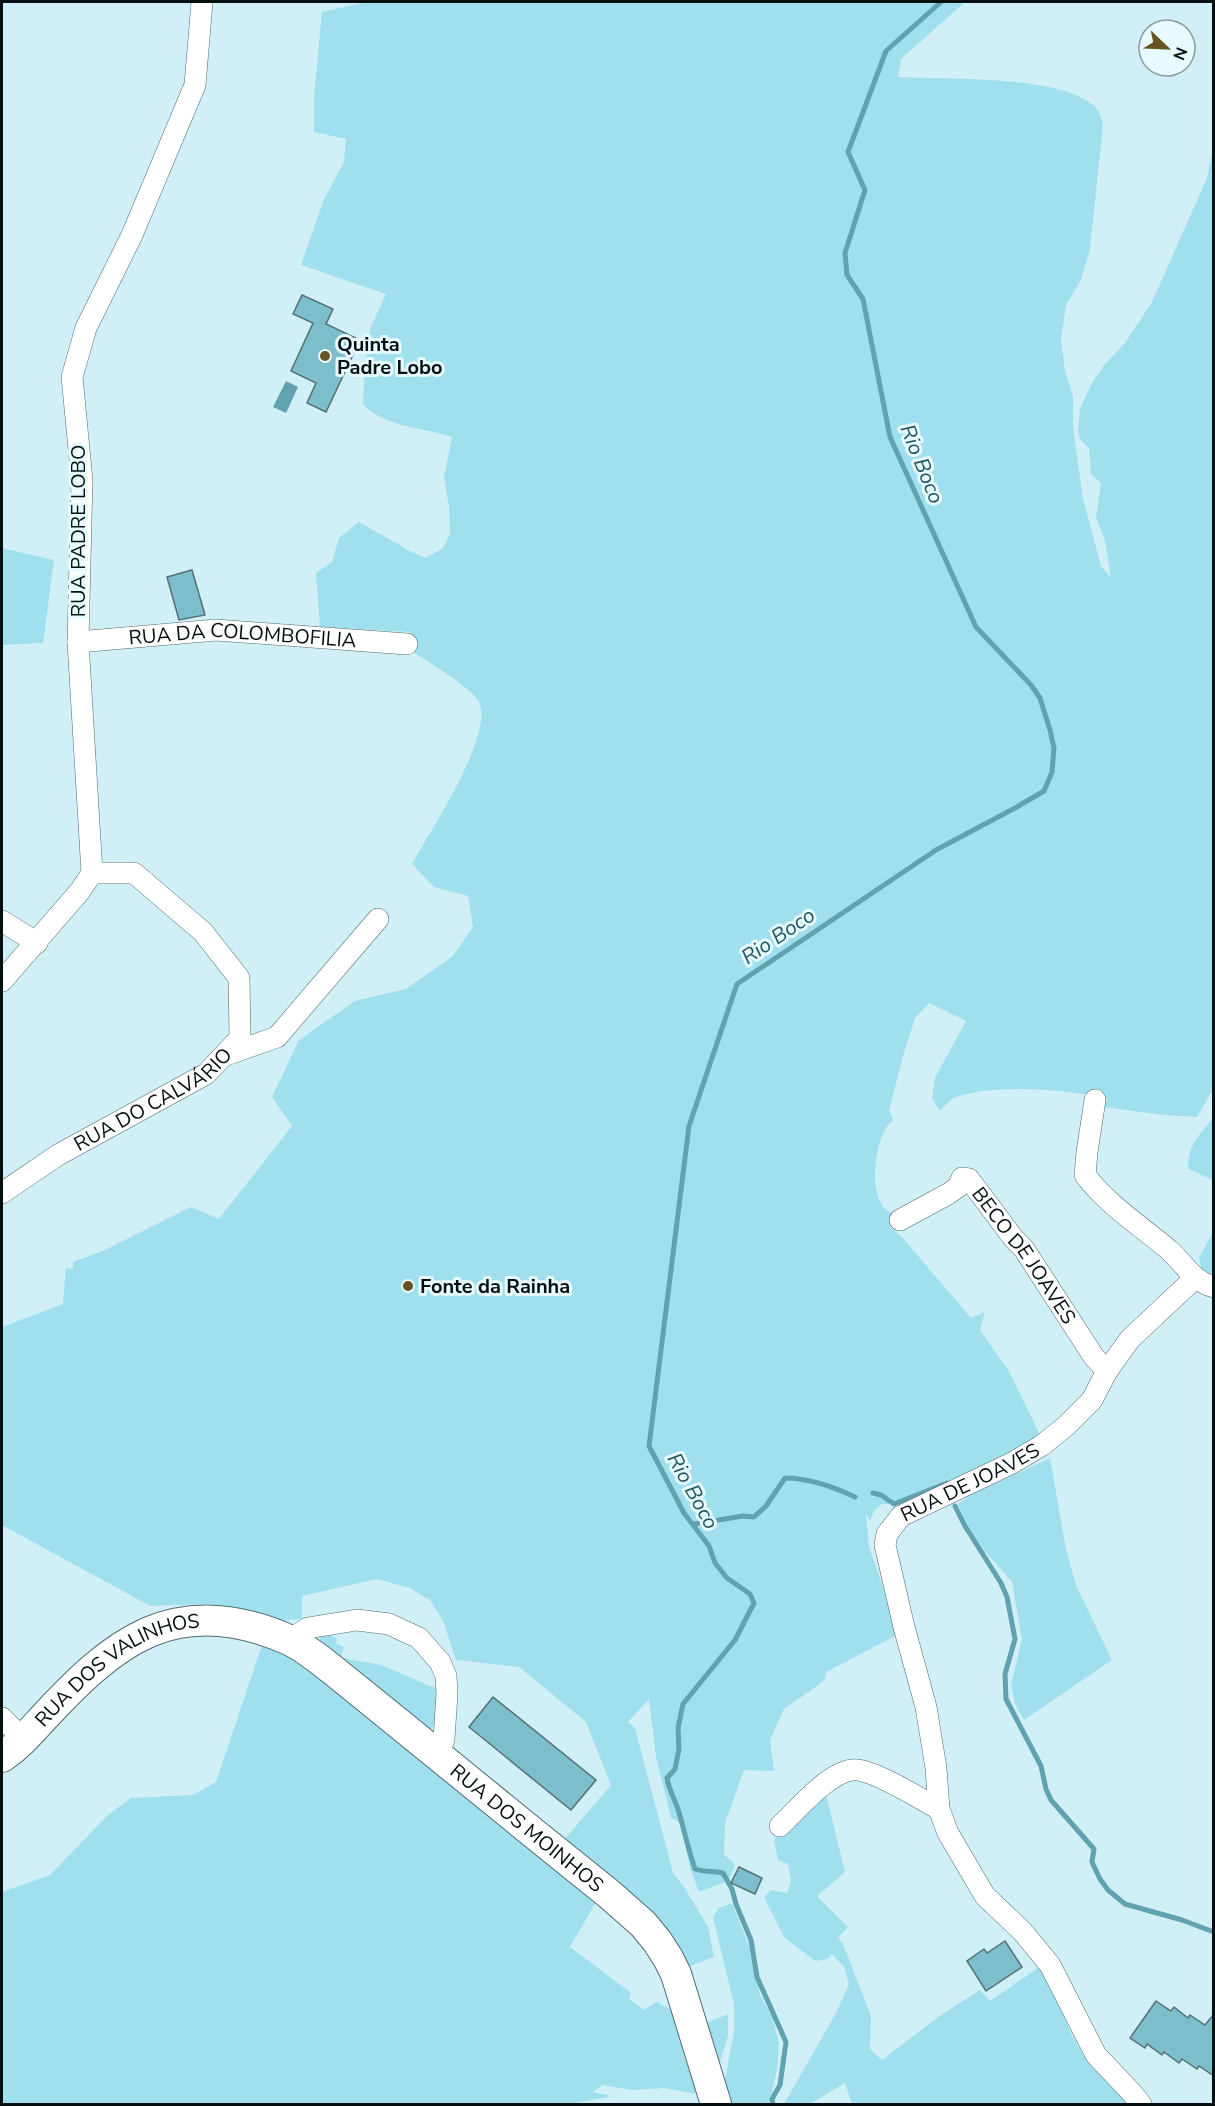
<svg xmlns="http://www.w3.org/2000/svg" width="1215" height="2106" font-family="'Nunito Sans',sans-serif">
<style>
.green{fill:#a0e0ee}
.water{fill:#61a2b0}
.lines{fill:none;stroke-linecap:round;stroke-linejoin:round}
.stream{stroke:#61a2b0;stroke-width:5}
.building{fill:#7dbecd;stroke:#547076;stroke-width:1.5}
.minor-casing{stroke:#4f6a70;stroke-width:22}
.secondary-casing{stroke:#4f6a70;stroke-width:32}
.minor{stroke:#fff;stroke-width:21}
.secondary{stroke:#fff;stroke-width:30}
.poi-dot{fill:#685423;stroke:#e7fafe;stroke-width:2}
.labels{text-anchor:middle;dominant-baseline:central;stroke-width:6;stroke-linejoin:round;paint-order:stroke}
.poi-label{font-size:20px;font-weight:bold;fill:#050f11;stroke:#e7fafe;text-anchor:start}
.street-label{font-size:20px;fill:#050f11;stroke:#e7fafe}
.water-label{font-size:21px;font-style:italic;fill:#1d5560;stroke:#e7fafe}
</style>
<rect width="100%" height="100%" fill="#d0eff6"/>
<g class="green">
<path d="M 367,2 L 965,2 L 901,59 L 898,77 C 946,80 1063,74 1096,108 C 1100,112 1102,120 1103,125 L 1090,249 L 1081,280 L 1066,305 L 1061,339 L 1065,371 L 1073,396 L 1073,427 L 1083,499 L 1101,566 L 1111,578 L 1105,540 L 1096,518 L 1101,483 L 1091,474 L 1089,448 L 1080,439 L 1078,431 L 1080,408 L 1092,383 L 1105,364 L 1125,343 L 1152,302 L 1207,178 L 1213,149 L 1213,1089 L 1197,1117 L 1164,1115 L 1104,1107 L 1107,1099 C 1070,1089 990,1083 954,1098 C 949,1101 944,1107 940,1111 L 932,1098 L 935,1078 L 966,1021 L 929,1003 L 915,1018 L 904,1053 L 889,1110 L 893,1120 C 875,1134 868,1189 884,1208 C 886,1211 892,1213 896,1215 L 890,1227 L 902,1237 L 971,1318 L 985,1312 L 980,1330 L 1010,1373 L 1040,1435 L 1025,1448 L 955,1479 L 894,1504 L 882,1504 L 874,1511 L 870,1521 L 866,1513 L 869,1547 L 886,1596 L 897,1635 L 826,1672 L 825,1679 L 817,1686 L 784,1709 L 770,1740 L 774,1771 L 744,1770 L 725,1823 L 724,1854 L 735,1865 L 728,1881 L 699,1892 L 690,1868 L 681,1823 L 671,1818 L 656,1757 L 649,1699 L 628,1722 L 635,1728 L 673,1873 L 684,1887 L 708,1927 L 714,1957 L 685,1968 L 564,1840 L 611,1785 L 586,1722 L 519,1667 L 456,1660 L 444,1623 L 431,1601 L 410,1588 L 377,1579 L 302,1596 L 302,1619 L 277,1621 L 230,1607 L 208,1604 L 150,1606 L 2,1525 L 2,1327 L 63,1304 L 66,1268 L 73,1269 L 73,1262 L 105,1250 L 191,1207 L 219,1219 L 292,1126 L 272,1097 L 299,1040 L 355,1001 L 406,989 L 453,956 L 473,927 L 468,896 L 434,887 L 412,864 C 429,833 495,734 479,702 C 471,687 425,660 410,650 L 411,632 L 320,627 L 316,573 L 332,562 L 339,538 L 359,522 L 410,551 L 426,558 L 443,548 L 450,533 L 449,507 L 444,477 L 452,437 C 423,427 385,428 363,404 L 365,363 L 370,329 L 386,294 L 301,265 L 324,199 L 344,162 L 346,139 L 314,132 L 314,97 L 322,12 Z"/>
<path d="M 2,548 L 54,560 L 43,643 L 2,645 Z"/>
<path d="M 1213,1118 L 1213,1180 L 1189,1169 C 1185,1148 1201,1133 1213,1118 Z"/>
<path d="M 1213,1232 L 1213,1277 L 1201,1267 L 1199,1258 Z"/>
<path d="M 1050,1458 L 1066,1549 L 1076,1585 L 1112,1660 L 1024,1720 L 1015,1704 L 1011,1685 L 1022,1639 L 1012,1582 L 983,1549 L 966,1523 L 958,1504 L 972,1494 Z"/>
<path d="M 334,1629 L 331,1635 L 337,1638 L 336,1643 L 344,1647 L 341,1657 C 355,1662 369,1661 383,1666 C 402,1673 419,1682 438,1689 L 436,1725 L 428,1730 L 319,1644 L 321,1633 Z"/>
<path d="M 263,1642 L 290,1645 L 597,1900 L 570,1947 L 631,1993 L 629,1999 L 644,2010 L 657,2002 L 674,2011 L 701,2091 L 697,2094 L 664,2088 L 633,2090 L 603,2085 L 593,2092 L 612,2096 L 570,2104 L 2,2104 L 2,1892 L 50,1875 L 108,1815 L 131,1798 L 193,1795 L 216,1782 Z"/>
<path d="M 826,1794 L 845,1872 L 817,1896 L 848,1927 L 838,1937 L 843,1944 L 871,2016 L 870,2049 L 882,2060 L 941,2015 L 980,1990 L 990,2001 L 1041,1966 L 1071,2033 L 1083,2055 L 1128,2104 L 852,2104 L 845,2083 L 810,2104 L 784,2104 L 836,2013 L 849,1984 L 844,1967 L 832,1954 L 828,1959 L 815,1961 L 784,1937 L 764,1897 L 771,1890 L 787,1893 L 791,1881 L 788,1864 L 778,1860 L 774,1840 Z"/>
<path d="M 732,1903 L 749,1946 L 760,1995 L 772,2017 L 779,2043 L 777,2070 L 769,2104 L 730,2104 L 724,2086 L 734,2031 L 734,2004 L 713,1917 L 719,1908 Z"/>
<path d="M 728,2014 L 728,2036 L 718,2068 L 704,2024 Z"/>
</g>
<path class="water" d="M 286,381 L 298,387 L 286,413 L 273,407 Z"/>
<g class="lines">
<g class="stream">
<path d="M 873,1493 L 881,1495 L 894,1504 L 947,1483"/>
<path d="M 955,1506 L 965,1526 L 1001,1583 L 1007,1597 L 1015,1639 L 1005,1674 L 1006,1699 L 1041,1766 L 1046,1789 L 1051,1800 L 1094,1849 L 1092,1862 L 1100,1879 L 1108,1890 L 1125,1904 L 1182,1920 L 1214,1932"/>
<path d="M 694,1524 L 743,1516 L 754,1517 L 766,1506 L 785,1478 C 809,1478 834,1487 855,1497"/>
<path d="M 773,2104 L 772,2099 L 780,2085 L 786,2042 L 757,1977 L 751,1940 L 736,1904 L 732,1889 L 723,1873 C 713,1870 707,1873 695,1869 C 688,1849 684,1829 678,1809 C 674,1798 669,1790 667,1778 L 675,1769 L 679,1749 L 678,1728 L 683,1704 L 735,1640 L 754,1603 L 750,1594 L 727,1578 L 715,1563 L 709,1546 L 684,1513 L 649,1446 L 689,1126 L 737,984 L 936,850 L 1015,808 L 1044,791 L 1052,772 L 1054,748 L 1050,730 L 1040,698 L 1031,685 L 976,627 L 890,437 L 863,299 L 847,275 L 845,253 L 865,190 L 848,152 L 886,51 L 941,2"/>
</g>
</g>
<g class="building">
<path d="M 302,295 L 333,309 L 326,324 L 360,340 L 326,412 L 307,403 L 316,383 L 291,371 L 313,323 L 293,314 Z"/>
<path d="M 192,570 L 205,615 L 179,620 L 167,577 Z"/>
<path d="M 493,1697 L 596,1780 L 571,1810 L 469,1727 Z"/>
<path d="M 739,1867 L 762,1878 L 755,1894 L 731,1883 Z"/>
<path d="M 1005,1941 L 1022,1967 L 986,1991 L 967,1961 L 984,1949 L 987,1953 Z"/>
<path d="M 1156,2001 L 1171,2011 L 1174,2007 L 1188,2018 L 1190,2015 L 1205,2025 L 1214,2014 L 1214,2076 L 1199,2066 L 1197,2069 L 1182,2059 L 1179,2063 L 1164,2052 L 1162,2055 L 1147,2044 L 1145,2048 L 1130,2038 Z"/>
</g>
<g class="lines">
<g class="minor-casing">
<g id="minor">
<path id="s1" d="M 78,642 L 216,630 L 407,644"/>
<path d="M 2,921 L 37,943"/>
<path d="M 2,981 L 80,891 L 92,873 L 78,642 L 82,480 L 72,377 L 86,328 L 132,235 L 195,85 L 202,2"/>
<path d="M 226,1055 L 277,1037 L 378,919"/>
<path d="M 1095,1100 L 1087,1152 L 1085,1175 C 1108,1205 1139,1225 1168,1249 C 1183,1262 1193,1282 1214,1287"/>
<path id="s2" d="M 2,1193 L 58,1155 L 206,1074 L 240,1038 L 239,978 L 203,932 L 134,873 L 92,873"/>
<path id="s3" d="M 900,1220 L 948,1194 L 958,1187 L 962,1178 L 969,1179 L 1014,1239 L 1024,1249 L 1094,1357 L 1107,1371"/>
<path d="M 289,1640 L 308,1628 L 357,1620 L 389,1624 L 419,1638 L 440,1662 L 446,1676 L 447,1694 L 444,1739 L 438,1756"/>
<path d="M 2,1718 L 24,1740"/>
<path d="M 780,1826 C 798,1809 828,1773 852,1770 C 870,1767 922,1800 939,1809"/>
<path id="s4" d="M 1141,2104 L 1131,2092 L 1096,2055 L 1050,1965 L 1022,1931 L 985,1896 L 948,1833 L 939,1809 L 936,1768 L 926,1707 L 904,1627 L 885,1545 L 887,1534 L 901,1516 L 1012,1463 L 1041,1446 L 1066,1426 L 1092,1400 L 1107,1371 L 1130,1339 L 1195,1278"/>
</g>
</g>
<g class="secondary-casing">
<g id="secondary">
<path id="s5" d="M 2,1757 C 20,1745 33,1729 48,1713 C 77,1682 110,1649 149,1632 C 196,1612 244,1620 289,1640 C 306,1648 320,1660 334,1671 C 355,1688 376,1705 397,1722 C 468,1780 538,1837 609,1894 L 643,1924 L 657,1941 L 668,1958 L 676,1974 L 716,2104"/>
</g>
</g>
<use href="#minor" class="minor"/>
<use href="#secondary" class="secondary"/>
</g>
<g class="poi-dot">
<circle cx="325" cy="356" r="6"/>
<circle cx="408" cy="1286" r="6"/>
</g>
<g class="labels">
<g class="poi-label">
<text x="337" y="344">Quinta<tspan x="337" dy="23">Padre Lobo</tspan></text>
<text x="420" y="1286">Fonte da Rainha</text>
</g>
<g class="street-label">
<text transform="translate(78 531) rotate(-90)">RUA PADRE LOBO</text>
<text stroke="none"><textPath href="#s1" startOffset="165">RUA DA COLOMBOFILIA</textPath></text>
<text stroke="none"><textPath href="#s2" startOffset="178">RUA DO CALVÁRIO</textPath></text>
<text stroke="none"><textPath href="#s3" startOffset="178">BECO DE JOAVES</textPath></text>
<text stroke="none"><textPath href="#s4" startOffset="742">RUA DE JOAVES</textPath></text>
<text stroke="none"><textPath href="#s5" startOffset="148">RUA DOS VALINHOS</textPath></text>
<text stroke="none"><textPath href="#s5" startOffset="642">RUA DOS MOINHOS</textPath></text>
</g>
<g class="water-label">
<text transform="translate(922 464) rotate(68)">Rio Boco</text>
<text transform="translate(778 936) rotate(-34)">Rio Boco</text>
<text transform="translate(693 1491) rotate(61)">Rio Boco</text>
</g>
</g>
<rect width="1215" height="2106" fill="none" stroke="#050f11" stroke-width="6"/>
<g transform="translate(1167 48) rotate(113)"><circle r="28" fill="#e7fafe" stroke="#8d9c9f" stroke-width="1.5"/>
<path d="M0-4.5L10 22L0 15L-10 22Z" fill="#685423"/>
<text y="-9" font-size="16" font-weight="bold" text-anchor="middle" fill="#050f11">N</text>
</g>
</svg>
